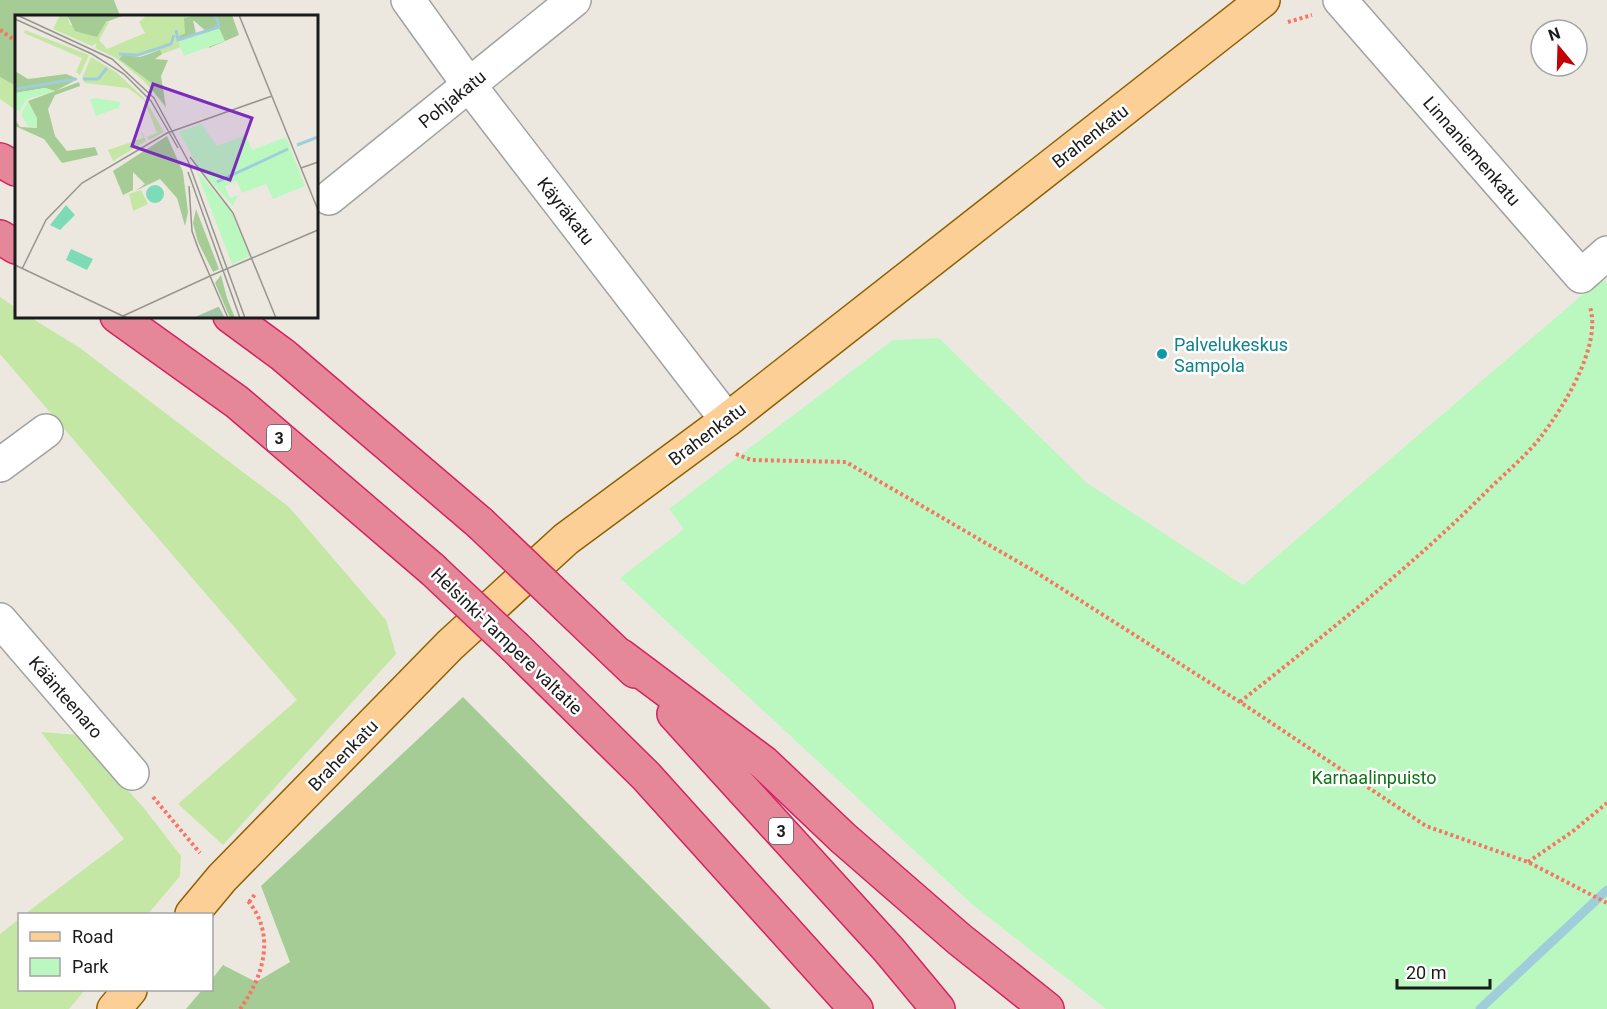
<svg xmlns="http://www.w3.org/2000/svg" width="1607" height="1009" font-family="Roboto,sans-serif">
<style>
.grass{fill:#c5e7a5}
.forest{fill:#a5cc94}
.park{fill:#bbf8c0}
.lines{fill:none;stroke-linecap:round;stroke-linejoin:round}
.stream{stroke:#a0cdda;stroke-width:9}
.minor-casing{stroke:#a2a2a2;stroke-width:36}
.major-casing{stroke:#906101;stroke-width:36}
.highway-casing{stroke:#d32460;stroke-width:36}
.path{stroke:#f87465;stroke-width:4;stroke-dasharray:3 3;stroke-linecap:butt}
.minor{stroke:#fff;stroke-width:33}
.major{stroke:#fbcf96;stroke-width:33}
.highway{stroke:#e58798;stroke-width:33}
.highway-bridge-casing{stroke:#d32460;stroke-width:36;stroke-linecap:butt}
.highway-bridge{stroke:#e58798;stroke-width:33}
.culture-dot{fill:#0f9aa8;stroke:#fff;stroke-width:2}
.labels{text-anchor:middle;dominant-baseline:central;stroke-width:5;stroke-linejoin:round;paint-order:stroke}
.shield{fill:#fff;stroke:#5f5f5f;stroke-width:1.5}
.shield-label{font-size:16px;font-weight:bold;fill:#1b1b1b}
.street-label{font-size:18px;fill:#1b1b1b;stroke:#fff}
.culture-label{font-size:18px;fill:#0d838f;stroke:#fff;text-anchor:start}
.park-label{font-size:18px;fill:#0c7515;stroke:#fff}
.inset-river{fill:none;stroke:#a0cdda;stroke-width:3}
.inset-road{fill:none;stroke:#989691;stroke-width:1.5}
.view{fill:#7b2cbf;fill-opacity:0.15;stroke:#7b2cbf;stroke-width:3}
.inset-edge{fill:none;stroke:#1b1b1b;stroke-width:3}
</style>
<rect width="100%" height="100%" fill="#ece8e0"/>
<g class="grass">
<path d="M 0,77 L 16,86 L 16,110 L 0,99 Z"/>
<path d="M 0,297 L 16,308 L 16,316 L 30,317 L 80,348 L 289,507 L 386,620 L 396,654 L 223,845 L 178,804 L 297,700 L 0,354 Z"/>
<path d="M 41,732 L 78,735 L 143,807 L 181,856 L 180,876 L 148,914 L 25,914 L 124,839 Z"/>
<path d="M 19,919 L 20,990 L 85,990 L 69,1009 L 0,1009 L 0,934 Z"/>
</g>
<g class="forest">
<path d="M 0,0 L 114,0 L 120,16 L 16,16 L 16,86 L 0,77 Z"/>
<path d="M 463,697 L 771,1009 L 186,1009 L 202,990 L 212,990 L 212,979 L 223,965 L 256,982 L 290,962 L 261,886 Z"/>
</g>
<path class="park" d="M 1602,278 L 1607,283 L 1607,1009 L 1106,1009 L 973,905 L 620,578 L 684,529 L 669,509 L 893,340 L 939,338 L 1087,483 L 1243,585 Z"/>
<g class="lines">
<path class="stream" d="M 1480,1009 L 1607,890"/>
<g class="minor-casing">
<g id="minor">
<path d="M 408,0 L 469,85 L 727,420"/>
<path d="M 1340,0 L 1581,276 L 1607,253"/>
<path d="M 329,198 L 574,0"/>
<path d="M 0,465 L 46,431"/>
<path d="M 0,620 L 132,773"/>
</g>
</g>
<g class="major-casing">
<g id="major">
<path d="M 192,914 L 222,878 L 450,645 L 566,539 L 727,420 L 1263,0"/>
<path d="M 114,1009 L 130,990"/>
</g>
</g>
<g class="highway-casing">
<g id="highway">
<path d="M 0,160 L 16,169"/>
<path d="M 0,237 L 16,247"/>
<path d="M 117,316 L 237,402 L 432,569"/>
<path d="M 230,316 L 283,355 L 480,523"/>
<path d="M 569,608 L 635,671"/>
<path d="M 516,648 L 646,776 L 856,1009"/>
<path d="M 621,656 L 764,763 L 843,838 L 959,939 L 1047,1009"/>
<path d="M 674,714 L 889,950 L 938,1009"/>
</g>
</g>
<g class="path">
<path d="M 1288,22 L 1312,15"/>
<path d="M 0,30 L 16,41"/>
<path d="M 736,454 L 751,460 L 846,462 L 1034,571 L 1240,702 L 1426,826 L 1528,862 L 1607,903"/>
<path d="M 1240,702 C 1324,635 1409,569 1485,493 C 1503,475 1524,458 1540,438 C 1563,408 1602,346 1590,307"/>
<path d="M 153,797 L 200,853"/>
<path d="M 1528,862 L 1572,832 L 1607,803"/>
<path d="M 249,902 L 256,893"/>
<path d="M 240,1009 C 264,976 276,934 248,901"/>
</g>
<use href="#minor" class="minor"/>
<use href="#major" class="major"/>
<use href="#highway" class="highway"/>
<g class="highway-bridge-casing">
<g id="highway-bridge">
<path d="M 480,523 L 569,608"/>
<path d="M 432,569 L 516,648"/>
</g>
</g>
<use href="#highway-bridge" class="highway-bridge"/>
</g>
<circle class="culture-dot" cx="1162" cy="354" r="6"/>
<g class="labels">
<g class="shield">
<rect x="267" y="425" width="24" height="26" rx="4.5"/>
<rect x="769" y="818" width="24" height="26" rx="4.5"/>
</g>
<g class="shield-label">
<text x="279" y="438">3</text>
<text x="781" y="831">3</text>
</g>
<g class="street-label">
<text transform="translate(452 99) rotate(-39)">Pohjakatu</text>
<text transform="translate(1090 136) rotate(-38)">Brahenkatu</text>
<text transform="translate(1472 151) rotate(49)">Linnaniemenkatu</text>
<text transform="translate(566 211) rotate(52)">Käyräkatu</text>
<text transform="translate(707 434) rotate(-37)">Brahenkatu</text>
<text transform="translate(507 641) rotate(44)">Helsinki-Tampere valtatie</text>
<text transform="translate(66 697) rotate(49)">Käänteenaro</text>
<text transform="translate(343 755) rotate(-46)">Brahenkatu</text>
</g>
<g class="culture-label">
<text x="1174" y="344">Palvelukeskus<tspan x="1174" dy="21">Sampola</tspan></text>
</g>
<g class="park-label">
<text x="1374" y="777">Karnaalinpuisto</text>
</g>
</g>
<g transform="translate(15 15)">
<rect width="303" height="303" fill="#ece8e0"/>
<path d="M 45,0 L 52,0 L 55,10 L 94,7 L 84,25 L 92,34 L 130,18 L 124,7 L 130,2 L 127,0 L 180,0 L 171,2 L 170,18 L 164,21 L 166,32 L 147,39 L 144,36 L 115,41 L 138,69 L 135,72 L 146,84 L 152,94 L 129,66 L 101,43 L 80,33 L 82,28 L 77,31 L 38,14 ZM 10,15 L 74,40 L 65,60 L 61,57 L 67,43 L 9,18 ZM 76,42 L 101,57 L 129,83 L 149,117 L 134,125 L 132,122 L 142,118 L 129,85 L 113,73 L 70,68 L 67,63 ZM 126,115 L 131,126 L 98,146 L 93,135 L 128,123 ZM 126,175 L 133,189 L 118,196 L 114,179 Z" fill="#c5e7a5"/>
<path d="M 52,0 L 110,0 L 91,7 L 82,22 L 60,16 ZM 180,0 L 217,0 L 224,20 L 194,33 L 192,17 L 178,5 L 181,19 L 164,27 L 164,21 L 170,18 L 169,3 ZM 145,35 L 147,39 L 140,44 L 153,45 L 146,61 L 151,92 L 135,72 L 138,69 L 104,44 L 109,39 L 125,42 ZM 0,56 L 13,64 L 51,59 L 63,64 L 40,76 L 30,73 L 0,78 ZM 64,67 L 65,71 L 40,80 L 33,94 L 40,121 L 52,136 L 80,132 L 83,140 L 47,148 L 29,124 L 0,111 L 2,107 L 5,112 L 22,113 L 13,86 ZM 152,121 L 168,157 L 173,197 L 170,211 L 162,183 L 145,164 L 120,176 L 130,169 L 118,157 L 118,175 L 108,180 L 98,156 ZM 181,194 L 204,254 L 198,257 L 183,227 L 178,208 ZM 206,260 L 212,283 L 220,303 L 215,303 L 200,268 Z" fill="#a5cc94"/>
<path d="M 204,292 L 210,303 L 178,303 L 203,292 Z" fill="#a1c5a7"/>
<path d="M 204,13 L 210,26 L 169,41 L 163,26 ZM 30,73 L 40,76 L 12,84 L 4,97 L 1,94 L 0,78 ZM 80,83 L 106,87 L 103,93 L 81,101 L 75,84 ZM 13,86 L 22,103 L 22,113 L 13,111 L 6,99 ZM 186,109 L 202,131 L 231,120 L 237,135 L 271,122 L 290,171 L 258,184 L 251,169 L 227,178 L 222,166 L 210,171 L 215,183 L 223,180 L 218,191 L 185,155 L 164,117 ZM 181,155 L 216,196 L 235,241 L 217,249 Z" fill="#bbf8c0"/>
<path d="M131 179a9 9 0 1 1 18 0a9 9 0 1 1-18 0ZM 51,190 L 60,200 L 45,215 L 35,210 ZM 56,234 L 78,244 L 72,255 L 51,245 Z" fill="#7ddcb7"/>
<path class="inset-river" d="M 161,15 L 163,25 L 204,12 L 201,0M 104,39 L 123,40 L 156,29 L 159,20M 68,64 L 83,64 L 92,53M 0,74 L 61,64M 282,130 L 303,122M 202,167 L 273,134"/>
<path class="inset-road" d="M 2,0 L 97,44 L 139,83 L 173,146 L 230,303M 224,0 L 303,195M 0,4 L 77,39 L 109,59 L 136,86 L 163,133M 175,142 L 218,198M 286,153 L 303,147M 173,157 L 225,303M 174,171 L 177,216 L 183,233M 218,198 L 261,303M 183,233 L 213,303M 0,250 L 112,303M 7,254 L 31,205 L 67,168 L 152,118 L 257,81M 195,261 L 303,215M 108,301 L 195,261"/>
<path class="view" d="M 138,69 L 237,103 L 215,165 L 117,131 Z"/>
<rect width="303" height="303" class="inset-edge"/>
</g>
<rect x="18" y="913" width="195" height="78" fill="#ffffff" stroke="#a4a4a4" stroke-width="1.5"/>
<rect x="30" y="932" width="30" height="9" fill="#fbcf96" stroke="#a4a4a4" stroke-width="1.5"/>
<text x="72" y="943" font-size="18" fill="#1b1b1b">Road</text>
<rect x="30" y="958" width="30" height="18" fill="#bbf8c0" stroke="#a4a4a4" stroke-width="1.5"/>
<text x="72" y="973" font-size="18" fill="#1b1b1b">Park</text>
<g transform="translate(1559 48) rotate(341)"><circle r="28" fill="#ffffff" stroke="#a4a4a4" stroke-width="1.5"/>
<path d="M0-4.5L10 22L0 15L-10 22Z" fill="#c30202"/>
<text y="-9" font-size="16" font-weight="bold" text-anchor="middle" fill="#1b1b1b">N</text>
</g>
<path d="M1397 979v9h93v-9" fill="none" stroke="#1b1b1b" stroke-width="3"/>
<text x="1406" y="979" font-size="18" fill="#1b1b1b" stroke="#ffffff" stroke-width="4.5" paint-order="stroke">20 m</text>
</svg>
